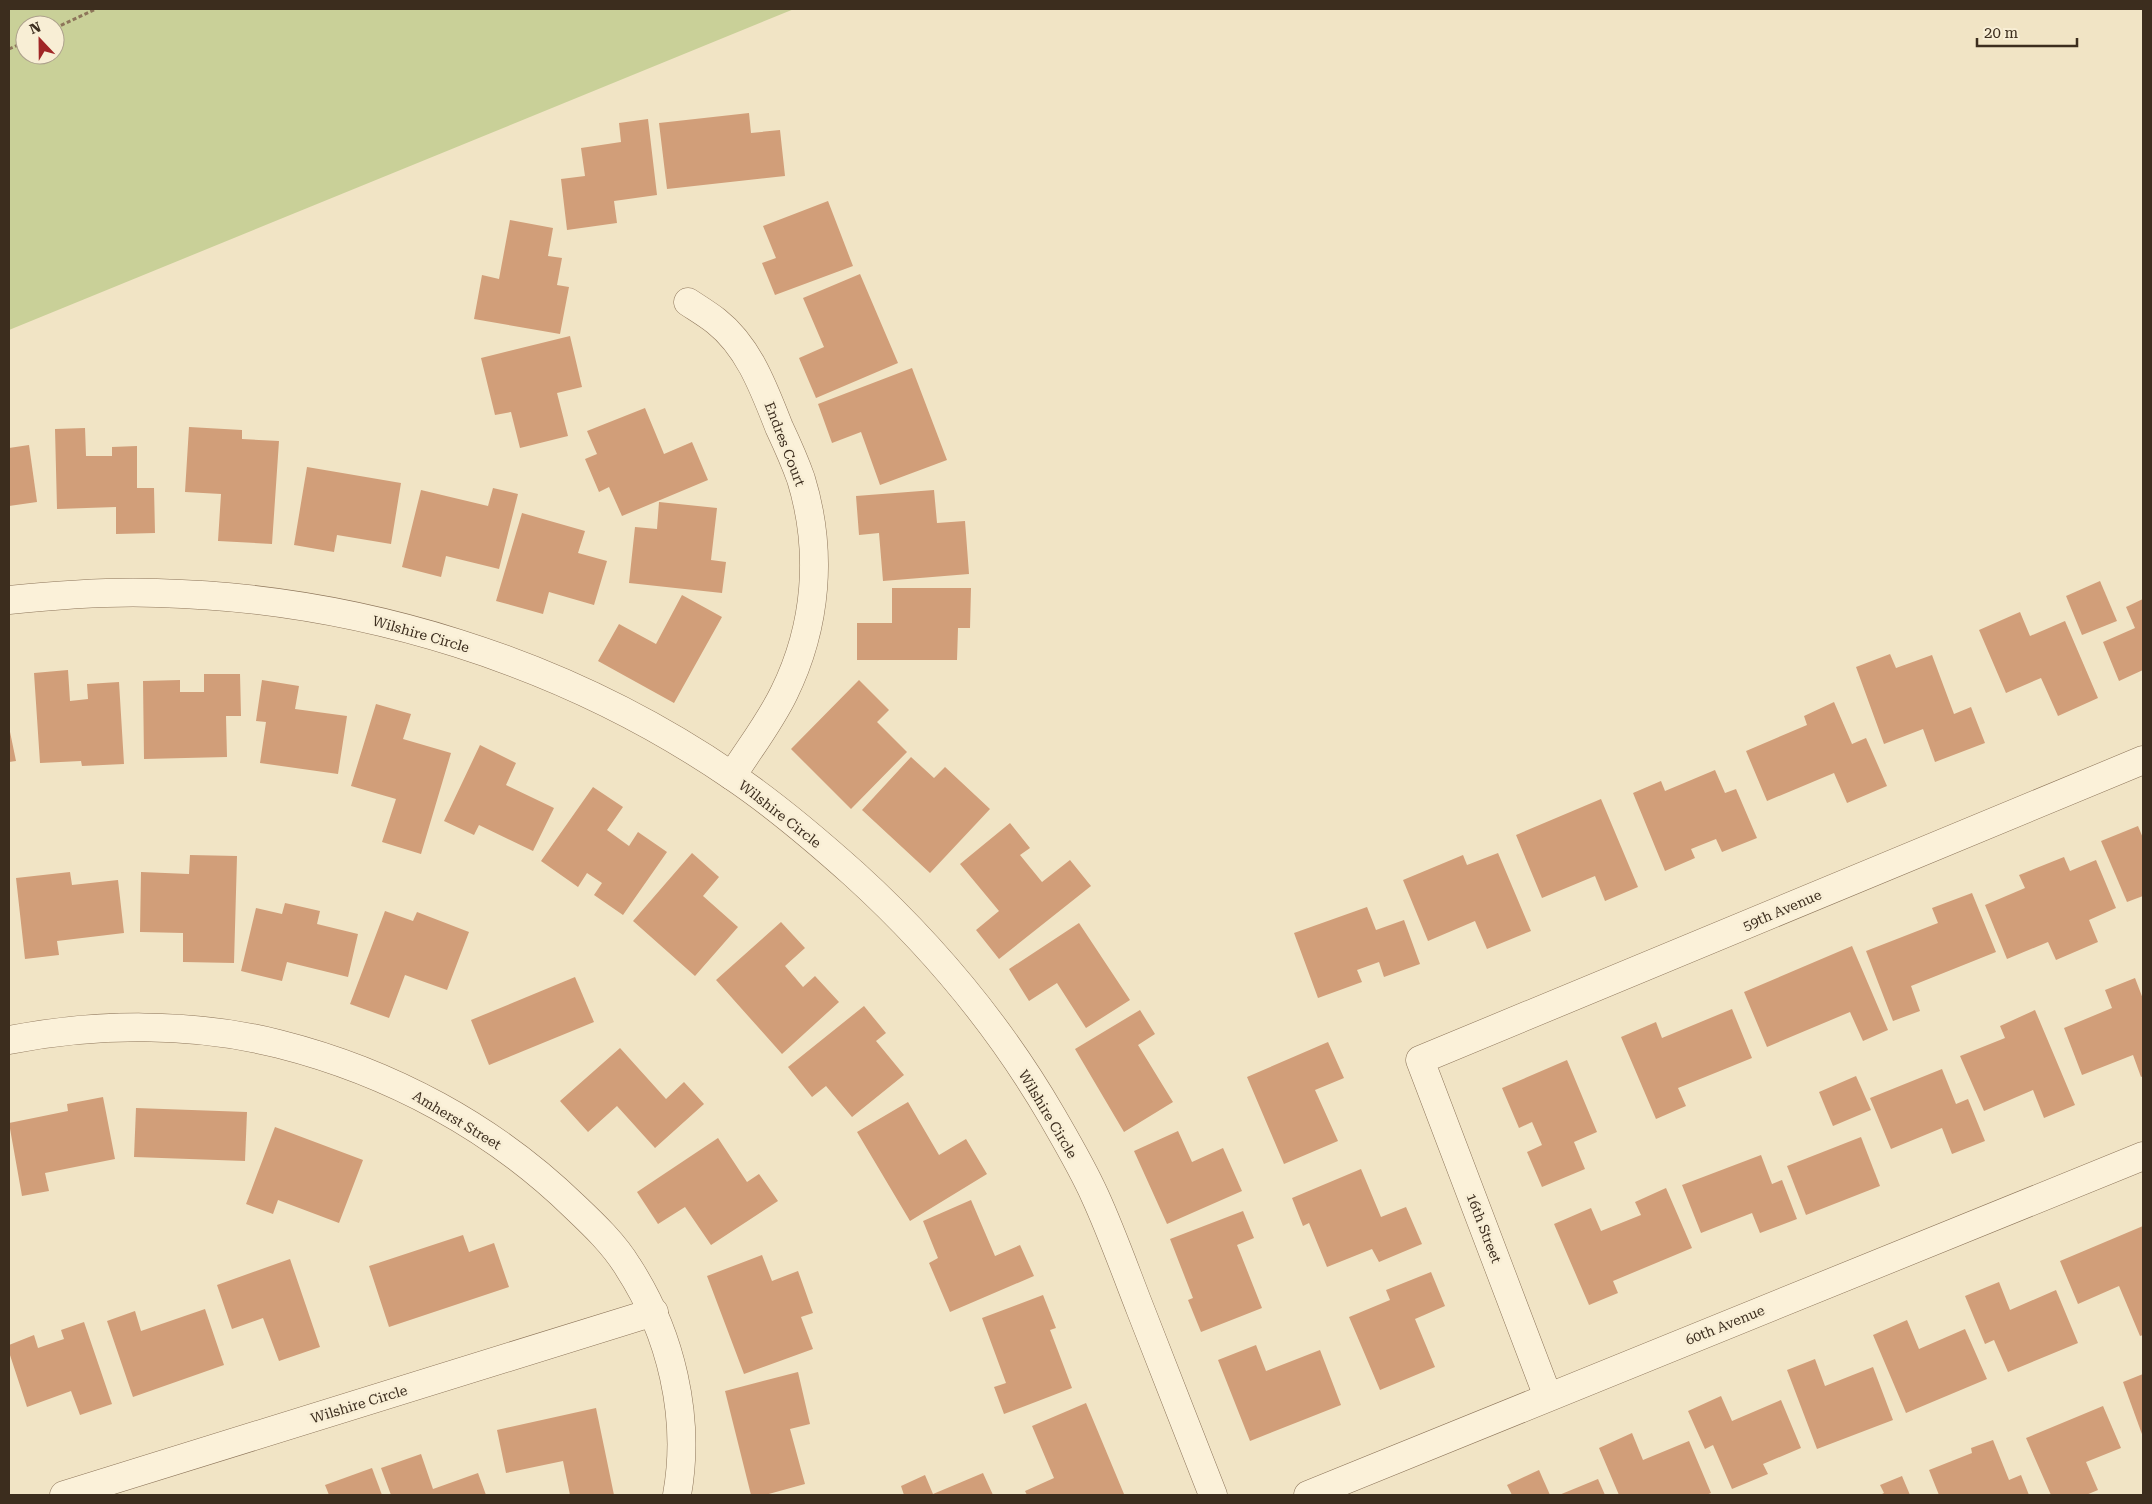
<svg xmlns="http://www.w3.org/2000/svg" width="2152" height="1504" font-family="'Roboto Serif',serif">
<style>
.green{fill:#c9d098;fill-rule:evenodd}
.building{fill:#d19e79}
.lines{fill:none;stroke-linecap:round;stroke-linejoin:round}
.minor-casing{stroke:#8d755a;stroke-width:29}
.path{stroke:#8d755a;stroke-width:3;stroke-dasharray:4 2.5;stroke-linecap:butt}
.minor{stroke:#fbf1d9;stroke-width:28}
.labels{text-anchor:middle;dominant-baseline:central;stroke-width:5;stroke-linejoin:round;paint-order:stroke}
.street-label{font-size:14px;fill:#3c2d1e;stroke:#f8eed5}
</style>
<rect width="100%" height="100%" fill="#f1e4c5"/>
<path class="green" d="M 9,9 L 794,9 L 9,330 ZM 25,25 L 55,25 L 55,55 L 25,55 Z"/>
<g class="building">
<path d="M 749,113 L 751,133 L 780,130 L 785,176 L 667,189 L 659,123 Z"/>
<path d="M 648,119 L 657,195 L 614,201 L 617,223 L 567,230 L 561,179 L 585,176 L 581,148 L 621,142 L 619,123 Z"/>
<path d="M 828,201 L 853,266 L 775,295 L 762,263 L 776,258 L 763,226 Z"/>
<path d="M 510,220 L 553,228 L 548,256 L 562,258 L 557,285 L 569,287 L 560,334 L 474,319 L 482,275 L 499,279 Z"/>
<path d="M 860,274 L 898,363 L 816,398 L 799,358 L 824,347 L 803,298 Z"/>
<path d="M 570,336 L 582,387 L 557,393 L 568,436 L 520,448 L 511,412 L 495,415 L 481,358 Z"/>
<path d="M 912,368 L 947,460 L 880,485 L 861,432 L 832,443 L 818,404 Z"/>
<path d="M 645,408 L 664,454 L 692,442 L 708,480 L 622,516 L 609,487 L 599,492 L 585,459 L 597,454 L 587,431 Z"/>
<path d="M 189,427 L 242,430 L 242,439 L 279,441 L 272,544 L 218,541 L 221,494 L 185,492 Z"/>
<path d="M 85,428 L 86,456 L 112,456 L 112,447 L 137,446 L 137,488 L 154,488 L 155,533 L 116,534 L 116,507 L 57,509 L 55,429 Z"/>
<path d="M 29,445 L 37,502 L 9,506 L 9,448 Z"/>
<path d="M 307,467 L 401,483 L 391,544 L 337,535 L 334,552 L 294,545 Z"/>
<path d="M 493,488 L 518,494 L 499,569 L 446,556 L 441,577 L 402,567 L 421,490 L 488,506 Z"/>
<path d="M 934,490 L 937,523 L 965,521 L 969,574 L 883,581 L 879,533 L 859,535 L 856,496 Z"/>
<path d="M 659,502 L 717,508 L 711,560 L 726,562 L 722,593 L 629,583 L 635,527 L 657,529 Z"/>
<path d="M 522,513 L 585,531 L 578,553 L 607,561 L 594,605 L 549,592 L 543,614 L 496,601 Z"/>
<path d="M 2100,581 L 2117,621 L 2082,635 L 2066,596 Z"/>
<path d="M 892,588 L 971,588 L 970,628 L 958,628 L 957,660 L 857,660 L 857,623 L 892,623 Z"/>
<path d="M 682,595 L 722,617 L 674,703 L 598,661 L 619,624 L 656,644 Z"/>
<path d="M 2143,599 L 2143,670 L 2119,681 L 2103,642 L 2135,628 L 2126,607 Z"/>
<path d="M 2020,612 L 2030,636 L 2065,621 L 2098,698 L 2058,716 L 2041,678 L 2006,693 L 1979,630 Z"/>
<path d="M 1890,654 L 1896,668 L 1932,655 L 1954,714 L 1971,707 L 1985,743 L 1935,762 L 1923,729 L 1884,744 L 1856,667 Z"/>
<path d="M 68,670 L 70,701 L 88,699 L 87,684 L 119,682 L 124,764 L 82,766 L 81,761 L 40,763 L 34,673 Z"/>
<path d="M 204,674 L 240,674 L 241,716 L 226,716 L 227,757 L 144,759 L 143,681 L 180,680 L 180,692 L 204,692 Z"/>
<path d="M 262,680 L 299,686 L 295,709 L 347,716 L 338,774 L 260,763 L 266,722 L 256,721 Z"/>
<path d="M 859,680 L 889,710 L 877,722 L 907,752 L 851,809 L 791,749 Z"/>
<path d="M 1834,702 L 1852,744 L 1866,738 L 1887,786 L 1847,803 L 1834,773 L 1767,801 L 1746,751 L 1807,725 L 1804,716 Z"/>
<path d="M 376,704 L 411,714 L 403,739 L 451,753 L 421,854 L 382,842 L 396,799 L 351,786 Z"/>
<path d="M 9,727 L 16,761 L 9,762 Z"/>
<path d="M 480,745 L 516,763 L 506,785 L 554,808 L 533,851 L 479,825 L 474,835 L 444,821 Z"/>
<path d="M 911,757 L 934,778 L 945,767 L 990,809 L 930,873 L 862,810 Z"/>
<path d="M 1715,770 L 1725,793 L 1736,789 L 1757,838 L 1722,852 L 1716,839 L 1691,849 L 1695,858 L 1665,871 L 1633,793 L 1661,781 L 1665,791 Z"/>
<path d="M 593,787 L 623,807 L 607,830 L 629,846 L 638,832 L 667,852 L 623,915 L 594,895 L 602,883 L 587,873 L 578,887 L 541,861 Z"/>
<path d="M 1601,799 L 1638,887 L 1605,901 L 1595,876 L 1542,898 L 1516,835 Z"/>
<path d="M 1010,823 L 1030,848 L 1020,855 L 1042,882 L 1070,860 L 1091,886 L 999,959 L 976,930 L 999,911 L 960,864 Z"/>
<path d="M 2138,826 L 2143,838 L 2143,896 L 2127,902 L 2101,841 Z"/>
<path d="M 692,853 L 719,877 L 703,896 L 738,927 L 695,976 L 633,921 Z"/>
<path d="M 1498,853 L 1531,931 L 1487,949 L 1475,921 L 1428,941 L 1403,880 L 1463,855 L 1467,865 Z"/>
<path d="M 190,855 L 237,856 L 234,963 L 183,962 L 183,933 L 140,932 L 141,872 L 189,874 Z"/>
<path d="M 2064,857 L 2070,871 L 2096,860 L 2116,908 L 2089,920 L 2098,942 L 2056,960 L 2048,942 L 2007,959 L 1985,905 L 2025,888 L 2019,875 Z"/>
<path d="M 70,872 L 72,885 L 118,880 L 124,933 L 57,941 L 59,955 L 25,959 L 16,878 Z"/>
<path d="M 1972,893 L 1996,952 L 1911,986 L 1920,1011 L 1893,1021 L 1866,951 L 1938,923 L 1932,908 Z"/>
<path d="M 285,903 L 320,911 L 317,924 L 358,934 L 348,977 L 287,962 L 282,981 L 241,971 L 256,908 L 282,914 Z"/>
<path d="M 1367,907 L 1376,930 L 1404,920 L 1420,964 L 1384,977 L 1379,962 L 1357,970 L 1362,982 L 1318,998 L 1294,933 Z"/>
<path d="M 385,911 L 413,921 L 417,912 L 469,932 L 447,990 L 405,975 L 389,1018 L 350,1004 Z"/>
<path d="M 781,922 L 805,948 L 785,966 L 803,987 L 815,976 L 839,1002 L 782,1054 L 716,980 Z"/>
<path d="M 1079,923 L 1130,1000 L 1086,1028 L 1057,983 L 1029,1001 L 1009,969 Z"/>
<path d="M 1852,946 L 1888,1030 L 1863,1041 L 1850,1012 L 1767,1047 L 1744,992 Z"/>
<path d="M 575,977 L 594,1022 L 489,1065 L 471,1020 Z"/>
<path d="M 2135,978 L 2143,999 L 2143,1076 L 2141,1077 L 2133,1055 L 2082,1075 L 2064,1028 L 2112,1008 L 2105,990 Z"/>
<path d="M 864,1006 L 886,1033 L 876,1041 L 904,1075 L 852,1117 L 826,1086 L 812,1097 L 788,1067 Z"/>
<path d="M 1732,1009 L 1752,1058 L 1678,1088 L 1686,1106 L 1656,1119 L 1621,1037 L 1656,1022 L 1662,1038 Z"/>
<path d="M 1140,1010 L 1155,1034 L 1138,1045 L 1173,1102 L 1124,1132 L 1075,1049 Z"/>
<path d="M 2035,1010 L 2075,1105 L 2044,1118 L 2033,1090 L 1984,1111 L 1960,1056 L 2005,1038 L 2000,1026 Z"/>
<path d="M 1328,1042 L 1344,1078 L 1315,1090 L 1338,1141 L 1284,1164 L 1247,1077 Z"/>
<path d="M 620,1048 L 666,1099 L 684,1082 L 704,1104 L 655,1148 L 617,1106 L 588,1132 L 560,1101 Z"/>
<path d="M 1567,1060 L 1597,1132 L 1574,1142 L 1585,1169 L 1542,1187 L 1527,1152 L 1542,1145 L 1532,1122 L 1519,1128 L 1502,1088 Z"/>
<path d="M 1942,1069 L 1956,1104 L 1968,1099 L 1985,1141 L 1952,1154 L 1942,1128 L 1891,1149 L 1870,1098 Z"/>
<path d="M 1856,1076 L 1871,1110 L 1833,1126 L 1819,1092 Z"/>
<path d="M 103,1097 L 115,1159 L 45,1173 L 49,1191 L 22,1196 L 9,1123 L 68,1111 L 67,1104 Z"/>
<path d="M 908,1102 L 939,1155 L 966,1139 L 987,1174 L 910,1221 L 857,1132 Z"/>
<path d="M 136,1108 L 247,1112 L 245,1161 L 134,1157 Z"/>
<path d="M 275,1127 L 363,1160 L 339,1223 L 278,1200 L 273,1214 L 246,1204 Z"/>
<path d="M 1178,1131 L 1192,1162 L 1223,1148 L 1242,1191 L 1167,1224 L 1134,1151 Z"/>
<path d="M 1861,1137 L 1880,1186 L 1806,1215 L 1787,1166 Z"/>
<path d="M 718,1138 L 747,1182 L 759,1174 L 778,1201 L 711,1245 L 685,1207 L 658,1224 L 637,1192 Z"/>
<path d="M 1761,1155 L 1772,1184 L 1782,1180 L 1797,1219 L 1760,1233 L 1752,1213 L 1701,1233 L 1682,1185 Z"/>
<path d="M 1361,1169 L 1381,1217 L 1406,1207 L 1422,1244 L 1379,1262 L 1372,1249 L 1327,1267 L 1309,1223 L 1303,1226 L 1292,1198 Z"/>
<path d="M 1666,1188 L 1692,1248 L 1613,1281 L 1618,1293 L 1589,1305 L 1554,1224 L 1591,1208 L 1601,1231 L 1641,1215 L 1635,1202 Z"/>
<path d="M 971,1200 L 995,1256 L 1020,1245 L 1034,1276 L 950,1312 L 929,1263 L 938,1258 L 923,1221 Z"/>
<path d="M 1243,1211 L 1254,1238 L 1237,1245 L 1262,1308 L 1201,1332 L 1188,1300 L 1193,1298 L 1170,1239 Z"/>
<path d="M 2143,1226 L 2143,1335 L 2140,1336 L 2119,1286 L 2078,1304 L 2060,1261 Z"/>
<path d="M 463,1235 L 469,1252 L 494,1243 L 509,1287 L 389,1327 L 369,1266 Z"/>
<path d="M 762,1255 L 772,1281 L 798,1271 L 813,1313 L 801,1317 L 813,1349 L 744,1374 L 707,1276 Z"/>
<path d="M 290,1259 L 320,1347 L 279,1361 L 263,1318 L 232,1329 L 217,1285 Z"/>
<path d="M 1431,1272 L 1445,1306 L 1415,1319 L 1435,1367 L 1380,1390 L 1349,1317 L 1390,1300 L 1386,1290 Z"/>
<path d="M 1999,1282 L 2010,1310 L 2056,1290 L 2078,1343 L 2008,1372 L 1994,1340 L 1985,1344 L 1965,1296 Z"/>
<path d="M 1043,1295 L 1056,1328 L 1050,1330 L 1072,1388 L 1004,1414 L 994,1387 L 1006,1383 L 982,1318 Z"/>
<path d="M 205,1309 L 224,1365 L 133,1397 L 107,1321 L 135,1311 L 141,1331 Z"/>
<path d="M 1907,1320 L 1919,1349 L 1965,1329 L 1987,1379 L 1906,1413 L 1873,1335 Z"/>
<path d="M 84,1322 L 112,1404 L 80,1415 L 71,1391 L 27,1407 L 9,1352 L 9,1345 L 34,1335 L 38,1348 L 64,1339 L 61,1330 Z"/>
<path d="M 1256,1345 L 1266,1371 L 1320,1350 L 1341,1405 L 1250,1441 L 1218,1360 Z"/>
<path d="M 1815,1359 L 1825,1386 L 1873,1367 L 1893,1420 L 1817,1449 L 1787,1370 Z"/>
<path d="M 798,1372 L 810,1424 L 790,1429 L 805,1484 L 765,1495 L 751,1495 L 725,1391 Z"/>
<path d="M 2143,1374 L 2143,1437 L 2123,1382 Z"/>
<path d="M 1721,1396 L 1732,1421 L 1781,1400 L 1801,1448 L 1763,1464 L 1768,1474 L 1732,1489 L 1713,1445 L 1705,1449 L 1688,1411 Z"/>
<path d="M 1086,1403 L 1124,1494 L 1027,1495 L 1025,1491 L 1054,1478 L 1032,1426 Z"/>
<path d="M 2103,1406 L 2121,1448 L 2086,1462 L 2098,1490 L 2086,1495 L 2051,1495 L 2026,1438 Z"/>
<path d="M 596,1408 L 614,1495 L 570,1495 L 563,1461 L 506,1473 L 497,1430 Z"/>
<path d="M 1632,1433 L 1643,1460 L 1689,1441 L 1711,1493 L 1706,1495 L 1619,1495 L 1599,1448 Z"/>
<path d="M 1993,1440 L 2009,1480 L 2021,1475 L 2029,1495 L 1939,1495 L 1929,1470 L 1972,1453 L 1971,1448 Z"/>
<path d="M 421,1454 L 433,1489 L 478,1473 L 486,1495 L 391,1495 L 381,1468 Z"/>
<path d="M 372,1468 L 382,1495 L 329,1495 L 325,1485 Z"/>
<path d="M 1539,1470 L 1550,1495 L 1512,1495 L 1507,1485 Z"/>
<path d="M 983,1473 L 993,1495 L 904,1495 L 901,1486 L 925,1475 L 933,1494 Z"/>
<path d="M 1902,1476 L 1910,1495 L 1880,1495 L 1884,1493 L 1880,1485 Z"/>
<path d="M 1598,1479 L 1605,1495 L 1559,1495 Z"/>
</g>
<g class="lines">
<g class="minor-casing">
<g id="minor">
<path d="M 688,302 C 697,308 707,314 716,321 C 749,347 764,389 779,427 C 787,444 795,462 801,479 C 823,551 817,626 784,693 C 770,722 749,749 732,776"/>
<path d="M 9,600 C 58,595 108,591 157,593 C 360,598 564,661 732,776 C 775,805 815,839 854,874 C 931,944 999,1025 1052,1116 C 1067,1142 1083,1169 1095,1196 C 1112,1233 1126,1273 1141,1311 C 1165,1372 1189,1434 1213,1495"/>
<path d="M 9,1040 C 97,1023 191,1022 279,1044 C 390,1072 493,1127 575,1207 C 594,1225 614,1244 628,1267 C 671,1333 691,1417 677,1495"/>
<path d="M 1548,1397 L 1420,1060 L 2143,760"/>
<path d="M 64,1495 L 654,1312"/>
<path d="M 1308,1495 L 2143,1156"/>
</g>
</g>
<g class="path">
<path d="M 55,28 L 96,9"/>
<path d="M 9,49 L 25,42"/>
</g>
<use href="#minor" class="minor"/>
</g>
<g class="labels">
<g class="street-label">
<text transform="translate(785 444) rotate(69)">Endres Court</text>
<text transform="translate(421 634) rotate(16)">Wilshire Circle</text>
<text transform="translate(780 814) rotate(38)">Wilshire Circle</text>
<text transform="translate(1782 910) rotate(-23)">59th Avenue</text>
<text transform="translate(1048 1114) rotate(59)">Wilshire Circle</text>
<text transform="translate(457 1120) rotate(31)">Amherst Street</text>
<text transform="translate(1484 1228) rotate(69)">16th Street</text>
<text transform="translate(1725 1325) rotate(-22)">60th Avenue</text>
<text transform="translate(359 1404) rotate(-17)">Wilshire Circle</text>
</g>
</g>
<rect width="2152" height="1504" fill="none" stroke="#3c2d1e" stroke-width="20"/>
<g transform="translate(40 40) rotate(338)"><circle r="24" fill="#f8eed5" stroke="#ada18c"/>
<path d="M0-4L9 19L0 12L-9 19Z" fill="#a02626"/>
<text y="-8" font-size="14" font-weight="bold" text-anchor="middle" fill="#3c2d1e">N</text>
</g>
<path d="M1977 38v8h100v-8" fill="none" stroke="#3c2d1e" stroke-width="2.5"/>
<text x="1984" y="38" font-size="15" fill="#3c2d1e" stroke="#f8eed5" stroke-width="4" paint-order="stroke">20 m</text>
</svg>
